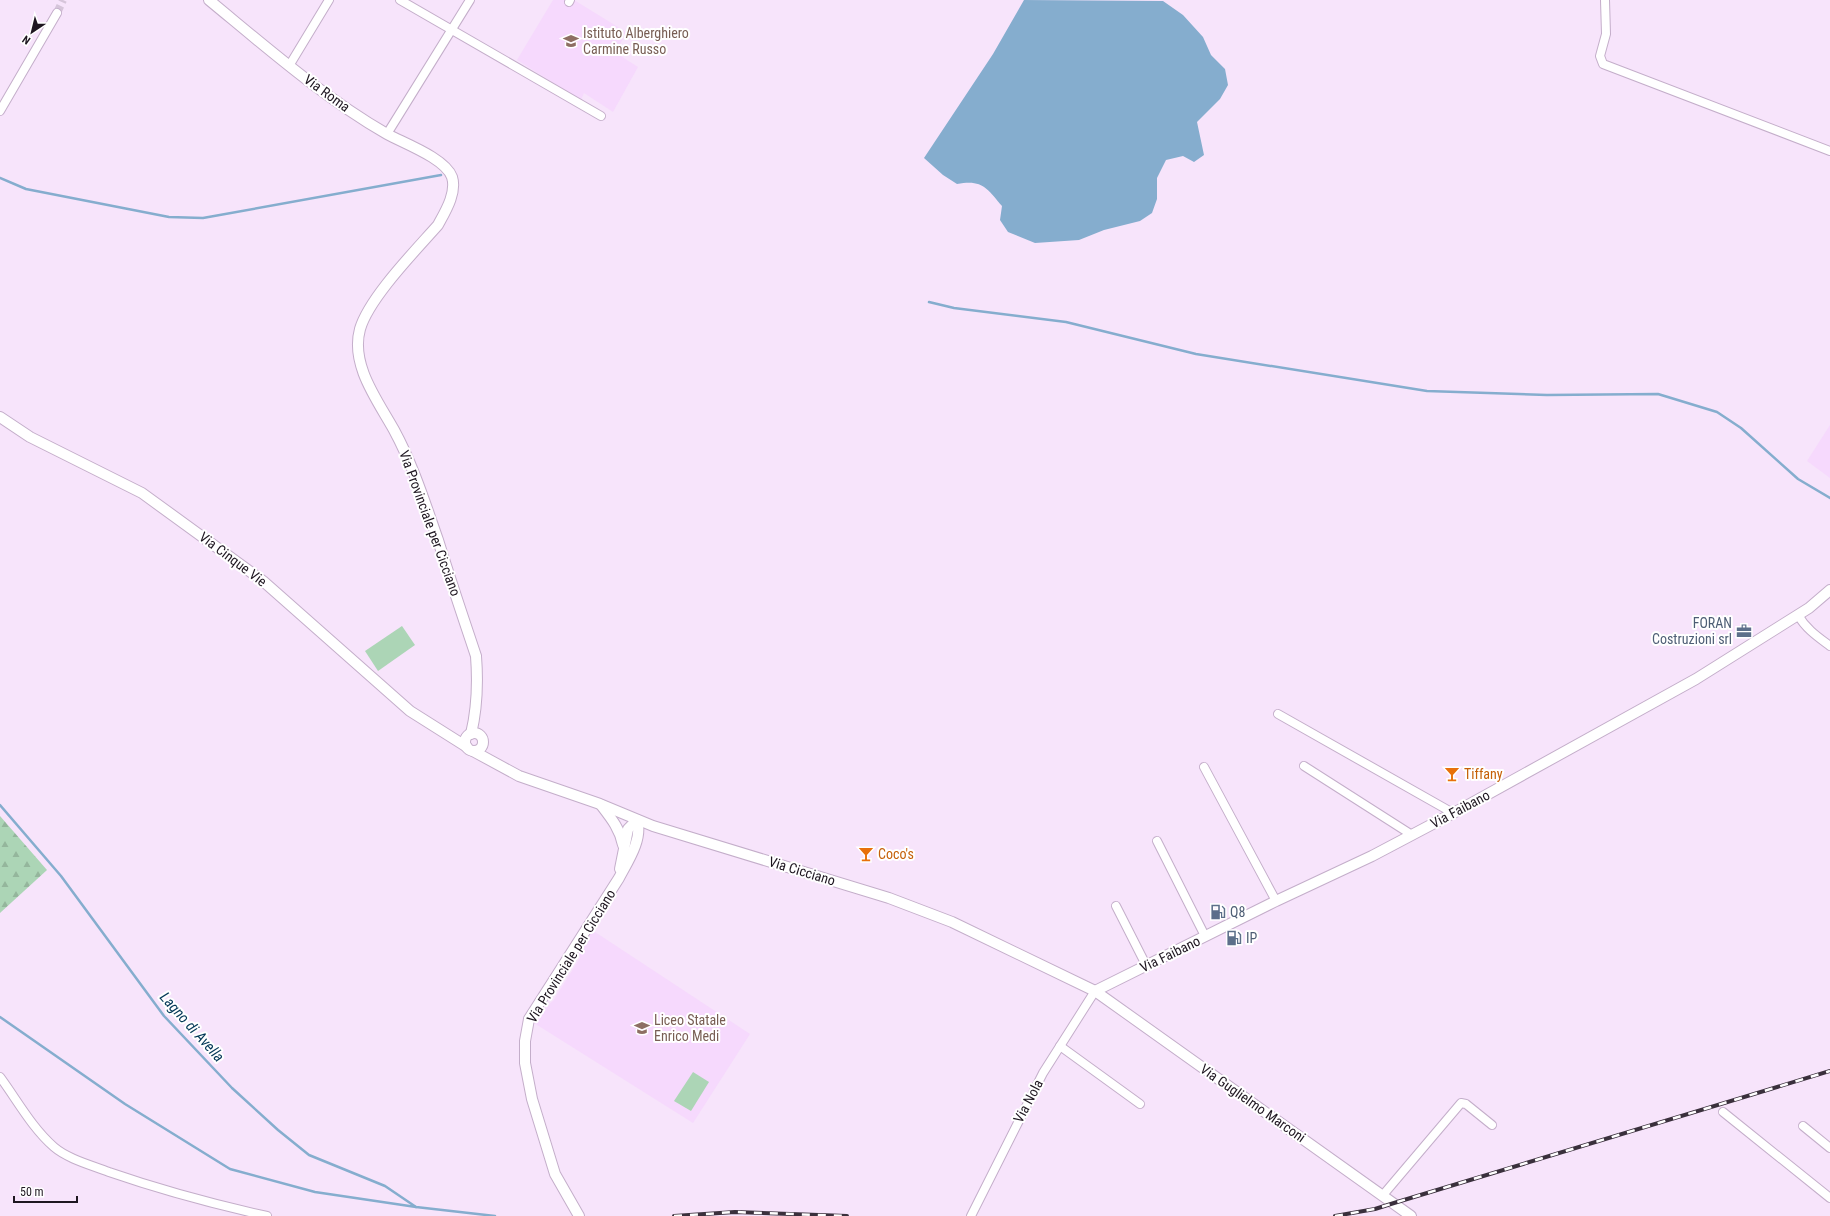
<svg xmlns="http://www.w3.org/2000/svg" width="1830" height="1216" font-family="'Roboto Condensed',sans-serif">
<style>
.built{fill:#f6d9fd}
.forest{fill:url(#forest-firs)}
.park{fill:#acd5b6}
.water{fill:#85adce}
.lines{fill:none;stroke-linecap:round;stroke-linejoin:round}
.stream{stroke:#85adce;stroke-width:2.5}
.minor-tunnel{stroke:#d6c5da;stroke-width:8;stroke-dasharray:8 4;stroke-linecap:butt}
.minor-casing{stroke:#c4aeca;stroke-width:10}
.tertiary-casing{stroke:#c4aeca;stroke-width:12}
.minor{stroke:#fff;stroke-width:8}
.tertiary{stroke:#fff;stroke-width:10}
.rail-casing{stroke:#3a303c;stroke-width:4}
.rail{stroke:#fff;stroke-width:2.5;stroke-dasharray:8;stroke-linecap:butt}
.labels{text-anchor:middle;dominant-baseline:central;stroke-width:4;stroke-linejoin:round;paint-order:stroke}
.education-label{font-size:14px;fill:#785e54;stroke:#fff;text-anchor:start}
.street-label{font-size:14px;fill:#1e1620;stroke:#fff}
.service-label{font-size:14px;fill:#4e5e75;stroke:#fff;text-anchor:start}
.food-label{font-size:14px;fill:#c56008;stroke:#fff;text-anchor:start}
.water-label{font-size:15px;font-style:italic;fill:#033757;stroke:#fff}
</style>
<defs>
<pattern id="forest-firs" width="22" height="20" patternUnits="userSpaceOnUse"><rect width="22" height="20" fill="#acd5b6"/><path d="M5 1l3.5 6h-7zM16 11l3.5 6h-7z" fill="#94b69c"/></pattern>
</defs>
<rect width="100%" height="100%" fill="#f7e4fb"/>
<g class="built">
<path d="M 553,0 L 574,0 L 626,32 L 616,53 L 638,67 L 613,112 L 584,93 L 581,100 L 517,60 Z"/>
<path d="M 1830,425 L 1830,478 L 1807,461 Z"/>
<path d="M 592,930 L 750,1034 L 693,1123 L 534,1023 L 541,1011 L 553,1001 L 580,958 L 579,953 L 583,943 Z"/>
</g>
<path class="forest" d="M 0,816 L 47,870 L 0,913 Z"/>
<g class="park">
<path d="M 402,626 L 415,645 L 378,671 L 365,651 Z"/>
<path d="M 693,1072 L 709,1082 L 691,1111 L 674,1101 Z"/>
</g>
<path class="water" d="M 1024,0 L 1163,1 L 1183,15 L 1203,37 L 1211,55 L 1225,69 L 1228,85 L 1220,99 L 1197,122 L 1204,155 L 1194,162 L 1183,156 L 1166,160 L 1157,178 L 1157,199 L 1152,213 L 1140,221 L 1104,230 L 1079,240 L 1035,243 L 1008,232 L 1000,220 L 1002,206 C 987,188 982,179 957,184 L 943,175 L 924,158 L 993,54 Z"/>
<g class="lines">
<g class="stream">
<path d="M 0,178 L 26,189 L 169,217 L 203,218 L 441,175"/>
<path d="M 929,302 L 954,308 L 1066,322 L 1196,354 L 1427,391 L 1547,395 L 1658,394 L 1717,412 L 1741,428 L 1798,479 L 1830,498"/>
<path d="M 0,805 L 61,876 L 164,1016 L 232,1088 L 278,1130 L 309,1155 L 385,1186 L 416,1207"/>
<path d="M 0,1017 L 125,1104 L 230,1169 L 315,1192 L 416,1207 L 495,1216"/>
</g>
<path class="minor-tunnel" d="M 57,13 L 63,0"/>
<g class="minor-casing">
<g id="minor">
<path d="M 400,0 L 601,116"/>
<path d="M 1605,0 L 1606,34 L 1600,56 L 1603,64 L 1830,151"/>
<path d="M 569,2 L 570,0"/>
<path d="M 289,66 L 329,0"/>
<path d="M 0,111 L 57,13"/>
<path d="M 387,134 L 470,0"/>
<path d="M 1798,615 C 1806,629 1818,637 1830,646"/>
<path d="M 1278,714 L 1453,813"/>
<path d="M 1304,766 L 1412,835"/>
<path d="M 1204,767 L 1276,901"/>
<path d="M 1157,841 L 1205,936"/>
<path d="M 1116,906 L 1146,965"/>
<path d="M 1060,1046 L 1140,1104"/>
<path d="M 0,1077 C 17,1100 32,1128 54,1147 C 68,1159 91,1165 109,1172 C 161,1190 213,1204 267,1216"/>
<path d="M 1723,1112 L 1830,1198"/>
<path d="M 1803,1126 L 1830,1148"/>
<path d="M 1383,1195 L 1461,1103 L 1466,1104 L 1492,1125"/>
<path d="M 971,1216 L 1043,1073 L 1095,991"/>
</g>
</g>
<g class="tertiary-casing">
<g id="tertiary">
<path d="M 209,0 C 266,47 323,97 387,134 C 403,143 445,158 452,177 C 457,193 445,212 438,225 C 415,251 369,298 360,329 C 350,365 378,401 394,430 C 413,465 425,503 438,540 C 450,579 463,617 476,656 C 478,682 477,709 471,734"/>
<path d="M 0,417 L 30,437 L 142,493 L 263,581 L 410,711 L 467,747"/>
<circle cx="474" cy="742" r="9"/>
<path d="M 473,751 L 519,776 L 600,804 L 653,826 L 889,898 L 952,922 L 1095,991 L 1411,1216"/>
<path d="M 601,805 C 611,818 620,829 623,845"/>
<path d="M 620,869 L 628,829 L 637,820"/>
<path d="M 1095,991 L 1276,901 L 1372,856 L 1461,809 L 1696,679 L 1809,608 L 1830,590"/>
<path d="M 579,1216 L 555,1174 L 532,1099 L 525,1063 L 525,1041 L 529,1019 L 619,878 C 628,861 643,839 637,820"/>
</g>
</g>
<use href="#minor" class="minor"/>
<use href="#tertiary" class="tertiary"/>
<g class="rail-casing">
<g id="rail">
<path d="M 674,1216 L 735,1212 L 847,1216"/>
<path d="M 1335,1216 L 1375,1209 L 1394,1203 L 1830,1071"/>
</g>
</g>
<use href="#rail" class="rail"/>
</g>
<defs>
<g id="school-bare" transform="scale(1.2)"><path d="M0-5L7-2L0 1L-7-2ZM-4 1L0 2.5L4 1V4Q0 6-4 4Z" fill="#8d6e63" stroke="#fff" stroke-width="2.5" paint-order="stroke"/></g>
<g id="office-bare" transform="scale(1.2)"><path d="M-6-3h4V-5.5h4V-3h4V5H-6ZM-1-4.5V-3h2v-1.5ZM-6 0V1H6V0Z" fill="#5c6f8a" stroke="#fff" stroke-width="2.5" paint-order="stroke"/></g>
<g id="bar-bare" transform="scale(1.2)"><path d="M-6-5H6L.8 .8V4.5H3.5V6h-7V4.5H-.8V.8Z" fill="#e8710a" stroke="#fff" stroke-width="2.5" paint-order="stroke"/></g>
<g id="fuel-bare" transform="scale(1.2)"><path d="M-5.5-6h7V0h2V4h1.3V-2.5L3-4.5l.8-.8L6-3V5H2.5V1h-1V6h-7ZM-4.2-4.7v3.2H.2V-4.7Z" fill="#5c6f8a" stroke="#fff" stroke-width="2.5" paint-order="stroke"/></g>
</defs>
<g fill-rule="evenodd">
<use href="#school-bare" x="571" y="41"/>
<use href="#office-bare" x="1744" y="631"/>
<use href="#bar-bare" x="1452" y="774"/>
<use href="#bar-bare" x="866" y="854"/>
<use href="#fuel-bare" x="1218" y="912"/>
<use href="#fuel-bare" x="1234" y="938"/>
<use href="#school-bare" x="642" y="1028"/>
</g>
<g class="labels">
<g class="education-label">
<text x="583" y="33">Istituto Alberghiero<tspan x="583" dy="16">Carmine Russo</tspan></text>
<text x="654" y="1020">Liceo Statale<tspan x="654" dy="16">Enrico Medi</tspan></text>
</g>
<g class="street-label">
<text transform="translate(327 93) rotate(36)">Via Roma</text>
<text transform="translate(430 523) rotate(70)">Via Provinciale per Cicciano</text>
<text transform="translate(233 559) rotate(37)">Via Cinque Vie</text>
<text transform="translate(1460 809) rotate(-28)">Via Faibano</text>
<text transform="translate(802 871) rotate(17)">Via Cicciano</text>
<text transform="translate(1170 954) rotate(-26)">Via Faibano</text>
<text transform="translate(571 956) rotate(-58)">Via Provinciale per Cicciano</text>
<text transform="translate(1028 1101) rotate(-62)">Via Nola</text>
<text transform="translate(1253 1103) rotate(35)">Via Guglielmo Marconi</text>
</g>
<g class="service-label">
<text x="1732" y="623" text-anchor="end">FORAN<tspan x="1732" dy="16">Costruzioni srl</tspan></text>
<text x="1230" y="912">Q8</text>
<text x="1246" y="938">IP</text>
</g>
<g class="food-label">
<text x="1464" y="774">Tiffany</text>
<text x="878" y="854">Coco's</text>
</g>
<g class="water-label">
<text transform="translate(192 1027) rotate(48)">Lagno di Avella</text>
</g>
</g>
<g transform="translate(32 32) rotate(215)" stroke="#ffffff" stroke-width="3" paint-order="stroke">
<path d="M0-3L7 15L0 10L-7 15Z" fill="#1e1620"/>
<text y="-6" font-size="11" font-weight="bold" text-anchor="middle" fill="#1e1620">N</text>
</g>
<path d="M14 1196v6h63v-6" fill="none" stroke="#1e1620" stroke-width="2"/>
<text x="20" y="1196" font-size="12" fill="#1e1620" stroke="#ffffff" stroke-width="3" paint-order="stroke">50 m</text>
</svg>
